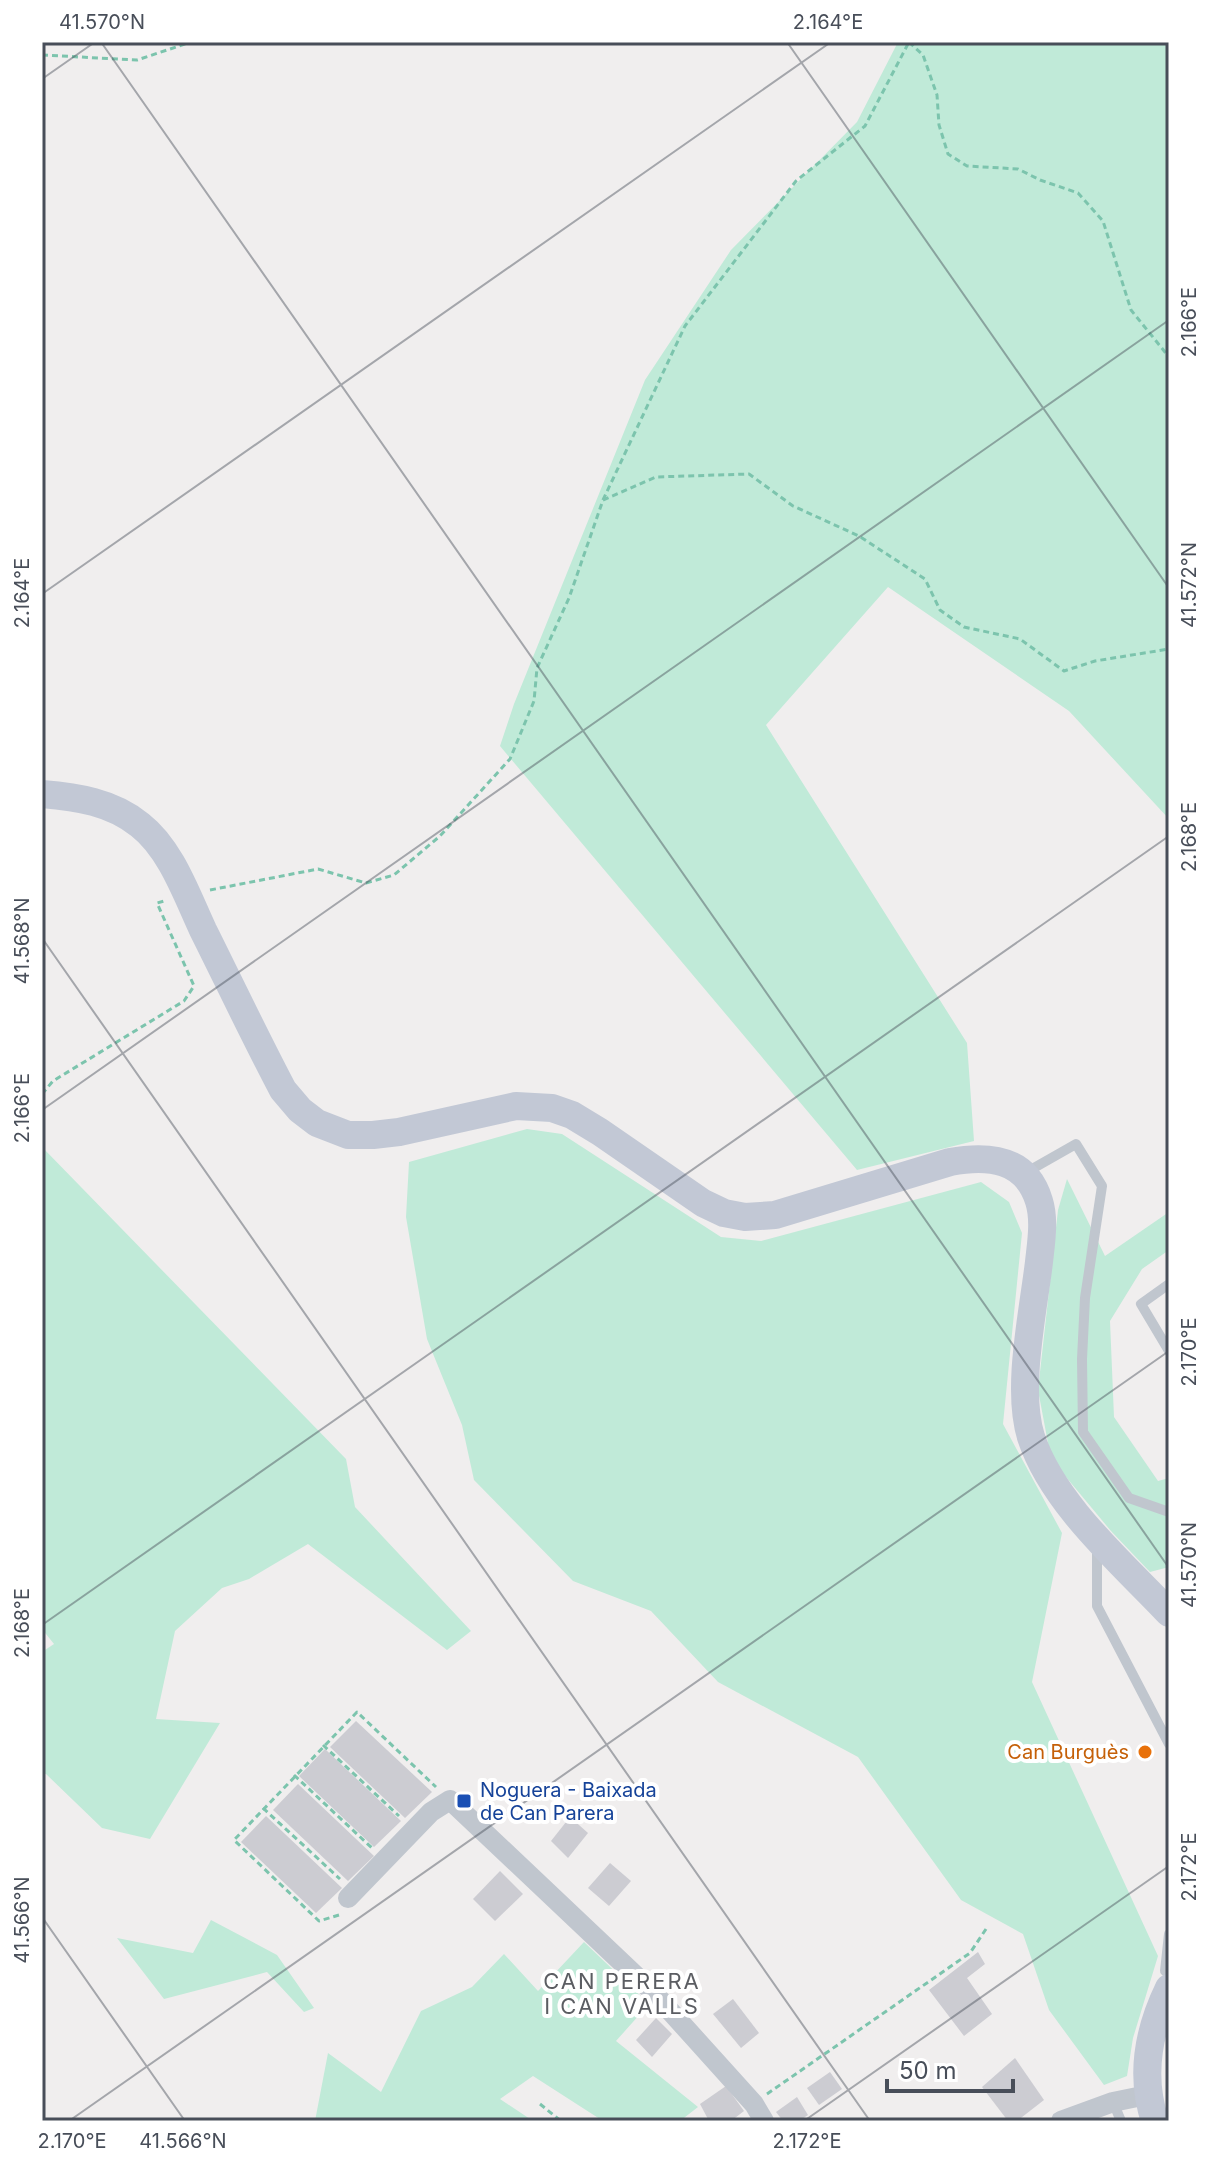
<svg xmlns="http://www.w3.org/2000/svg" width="1211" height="2163" font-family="Inter,sans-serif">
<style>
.green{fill:#c0ead8}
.building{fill:#ccccd2}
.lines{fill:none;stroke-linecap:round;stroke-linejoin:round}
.path{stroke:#7cc4ad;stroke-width:3;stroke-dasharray:6 4;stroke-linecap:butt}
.lane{stroke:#c0c6ce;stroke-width:10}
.street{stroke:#c0c6ce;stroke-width:20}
.secondary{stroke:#c2c8d5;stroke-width:28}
.ticks{fill:none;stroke:#484e59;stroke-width:2;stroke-opacity:0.45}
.food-dot{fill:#e8710a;stroke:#fff;stroke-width:3}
.transit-dot{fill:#1a4fb4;stroke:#fff;stroke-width:3}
.labels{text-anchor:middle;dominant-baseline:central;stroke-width:8;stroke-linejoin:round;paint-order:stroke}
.food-label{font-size:20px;fill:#c56008;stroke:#fff;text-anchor:end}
.transit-label{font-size:20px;fill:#164399;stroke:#fff;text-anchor:start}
.neighbourhood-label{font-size:22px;letter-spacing:2px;fill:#5b5d62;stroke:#fff}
.neatline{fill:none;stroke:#484e59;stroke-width:3}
.ticks-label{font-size:20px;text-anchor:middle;fill:#484e59}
</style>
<rect width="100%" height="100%" fill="#f0eeee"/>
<g class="green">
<path d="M 898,42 L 1169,42 L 1169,819 L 1069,711 L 888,587 L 766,725 L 967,1043 L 974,1141 L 857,1170 L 500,746 L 514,704 L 645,380 L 731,250 L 857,122 Z"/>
<path d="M 527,1129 L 562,1134 L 721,1237 L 761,1241 L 981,1182 L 1009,1202 L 1022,1233 L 1003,1424 L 1062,1533 L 1032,1682 L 1158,1956 L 1133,2038 L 1127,2076 L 1104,2085 L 1049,2010 L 1023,1934 L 961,1900 L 858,1757 L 718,1682 L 651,1611 L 573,1581 L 474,1480 L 462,1425 L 427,1339 L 406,1217 L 409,1162 Z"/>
<path d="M 43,1148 L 346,1459 L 355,1507 L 471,1631 L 447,1650 L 308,1544 L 249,1579 L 222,1588 L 175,1631 L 156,1719 L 220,1723 L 150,1839 L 102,1828 L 46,1774 L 42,1774 L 42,1652 L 54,1644 L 42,1629 Z"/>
<path d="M 1067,1179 L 1105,1256 L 1169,1212 L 1169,1250 L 1142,1269 L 1110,1321 L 1114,1417 L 1158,1481 L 1169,1478 L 1169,1567 L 1150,1572 L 1111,1531 L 1051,1459 L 1038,1390 L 1058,1210 Z"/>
<path d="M 211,1920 L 277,1955 L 314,2008 L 304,2012 L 267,1972 L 164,1999 L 117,1938 L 193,1953 Z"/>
<path d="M 584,1942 L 649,2004 L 616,2041 L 698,2107 L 680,2121 L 603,2121 L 533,2076 L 500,2099 L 533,2121 L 315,2121 L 328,2053 L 381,2092 L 421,2011 L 472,1987 L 504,1954 L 538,1991 Z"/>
</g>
<g class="building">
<path d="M 356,1721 L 432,1792 L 405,1818 L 330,1747 Z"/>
<path d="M 325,1749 L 401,1821 L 374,1847 L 299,1776 Z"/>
<path d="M 298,1784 L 374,1856 L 348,1881 L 273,1810 Z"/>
<path d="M 266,1816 L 342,1888 L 316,1913 L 241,1842 Z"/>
<path d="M 570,1817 L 588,1833 L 568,1858 L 551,1841 Z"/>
<path d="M 610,1863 L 631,1881 L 609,1906 L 588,1888 Z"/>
<path d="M 500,1871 L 523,1894 L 495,1921 L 473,1899 Z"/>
<path d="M 978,1952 L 985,1964 L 967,1978 L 992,2014 L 964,2036 L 929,1990 Z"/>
<path d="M 733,1999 L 759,2033 L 741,2048 L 713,2014 Z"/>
<path d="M 656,2018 L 672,2034 L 652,2057 L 636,2040 Z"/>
<path d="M 1015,2058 L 1044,2100 L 1017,2121 L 1008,2121 L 982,2087 Z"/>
<path d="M 830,2072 L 842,2089 L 819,2105 L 807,2088 Z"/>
<path d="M 726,2086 L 744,2111 L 731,2121 L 709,2121 L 700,2104 Z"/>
<path d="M 797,2097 L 808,2115 L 799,2121 L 783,2121 L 776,2112 Z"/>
</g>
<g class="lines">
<g class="path">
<path d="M 909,42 L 923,55 L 937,95 L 939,125 L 948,154 L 967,166 L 1018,169 L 1040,180 L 1078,193 L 1103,221 L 1131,310 L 1169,357"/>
<path d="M 42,55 L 137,60 L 191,42"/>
<path d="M 603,500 L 656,477 L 749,474 L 793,506 L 859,536 L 925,579 L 940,610 L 964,627 L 1020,639 L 1064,671 L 1095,661 L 1169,649"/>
<path d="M 210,890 L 318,869 L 366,883 L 394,875 L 440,836 L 510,759 L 534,701 L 537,668 L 569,598 L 603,500 L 685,326 L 796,181 L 865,126 L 909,42"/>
<path d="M 42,1094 L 53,1081 L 184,1001 L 194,986 L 157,903 L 164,901"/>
<path d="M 323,1745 L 399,1816"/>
<path d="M 294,1775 L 373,1849"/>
<path d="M 263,1808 L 340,1879"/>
<path d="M 339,1915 L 319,1921 L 234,1840 L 357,1712 L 436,1787"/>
<path d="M 767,2094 L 970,1953 L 986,1929"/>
<path d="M 540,2104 L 561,2121"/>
</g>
<g class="lane">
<path d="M 1025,1173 L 1076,1144 L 1102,1186 L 1085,1298 L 1082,1359 L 1083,1432 L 1129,1498 L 1169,1512"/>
<path d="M 1169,1284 L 1141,1304 L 1169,1351"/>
<path d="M 1097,1546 L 1097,1606 L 1169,1744"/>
<path d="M 1169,1934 L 1165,1971 L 1169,1974"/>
<path d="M 1113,2102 L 1121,2121"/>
</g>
<g class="street">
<path d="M 348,1898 L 431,1812 L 450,1800 L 653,1992 L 754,2104 L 764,2121"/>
<path d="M 1061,2121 L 1113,2102 L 1147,2095"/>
</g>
<g class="secondary">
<path d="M 42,794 C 77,797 112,802 140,825 C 171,849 187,896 203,930 C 230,984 255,1037 283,1090 L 300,1110 L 317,1123 L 348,1135 L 373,1135 L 399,1132 L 516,1106 L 552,1108 L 572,1115 L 600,1132 L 703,1203 L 724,1213 L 745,1217 L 775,1215 L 950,1162 C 988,1155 1026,1158 1039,1201 C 1045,1220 1041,1243 1039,1262 C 1033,1313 1016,1389 1031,1437 C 1053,1504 1122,1563 1169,1613"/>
<path d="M 1155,2121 C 1140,2076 1148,2031 1169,1988"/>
</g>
</g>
<path class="ticks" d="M 101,42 L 1169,1568M 787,42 L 1169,588M 42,79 L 95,42M 42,594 L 831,42M 42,938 L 870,2121M 42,1110 L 1169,320M 42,1625 L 1169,836M 42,1917 L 185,2121M 69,2121 L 1169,1351M 804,2121 L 1169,1866"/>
<circle class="food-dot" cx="1145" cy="1752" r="8"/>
<rect class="transit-dot" x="456" y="1793" width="16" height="16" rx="4"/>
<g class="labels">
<g class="food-label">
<text x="1129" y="1752">Can Burguès</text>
</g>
<g class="transit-label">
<text x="480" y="1790">Noguera - Baixada<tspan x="480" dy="23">de Can Parera</tspan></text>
</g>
<g class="neighbourhood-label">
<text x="622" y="1981">CAN PERERA<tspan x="622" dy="25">I CAN VALLS</tspan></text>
</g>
</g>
<rect width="1211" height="2163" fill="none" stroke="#ffffff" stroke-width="88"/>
<path d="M887 2079v12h126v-12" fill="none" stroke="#484e59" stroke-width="4"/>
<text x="899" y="2079" font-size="24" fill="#484e59" stroke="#ffffff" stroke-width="6" paint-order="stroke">50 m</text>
<rect x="44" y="44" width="1123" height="2075" class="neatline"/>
<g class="ticks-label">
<text x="102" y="29">41.570°N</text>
<text x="828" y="29">2.164°E</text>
<text transform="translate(1189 322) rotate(-90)" y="7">2.166°E</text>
<text transform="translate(1189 585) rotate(-90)" y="7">41.572°N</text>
<text transform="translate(22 593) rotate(-90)" y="7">2.164°E</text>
<text transform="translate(1189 837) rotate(-90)" y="7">2.168°E</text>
<text transform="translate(22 941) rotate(-90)" y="7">41.568°N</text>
<text transform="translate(22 1108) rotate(-90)" y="7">2.166°E</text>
<text transform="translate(1189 1352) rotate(-90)" y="7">2.170°E</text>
<text transform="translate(1189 1565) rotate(-90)" y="7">41.570°N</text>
<text transform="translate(22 1623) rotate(-90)" y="7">2.168°E</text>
<text transform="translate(1189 1867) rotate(-90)" y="7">2.172°E</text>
<text transform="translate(22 1920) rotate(-90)" y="7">41.566°N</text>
<text x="72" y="2148">2.170°E</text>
<text x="183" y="2148">41.566°N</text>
<text x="807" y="2148">2.172°E</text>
</g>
</svg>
